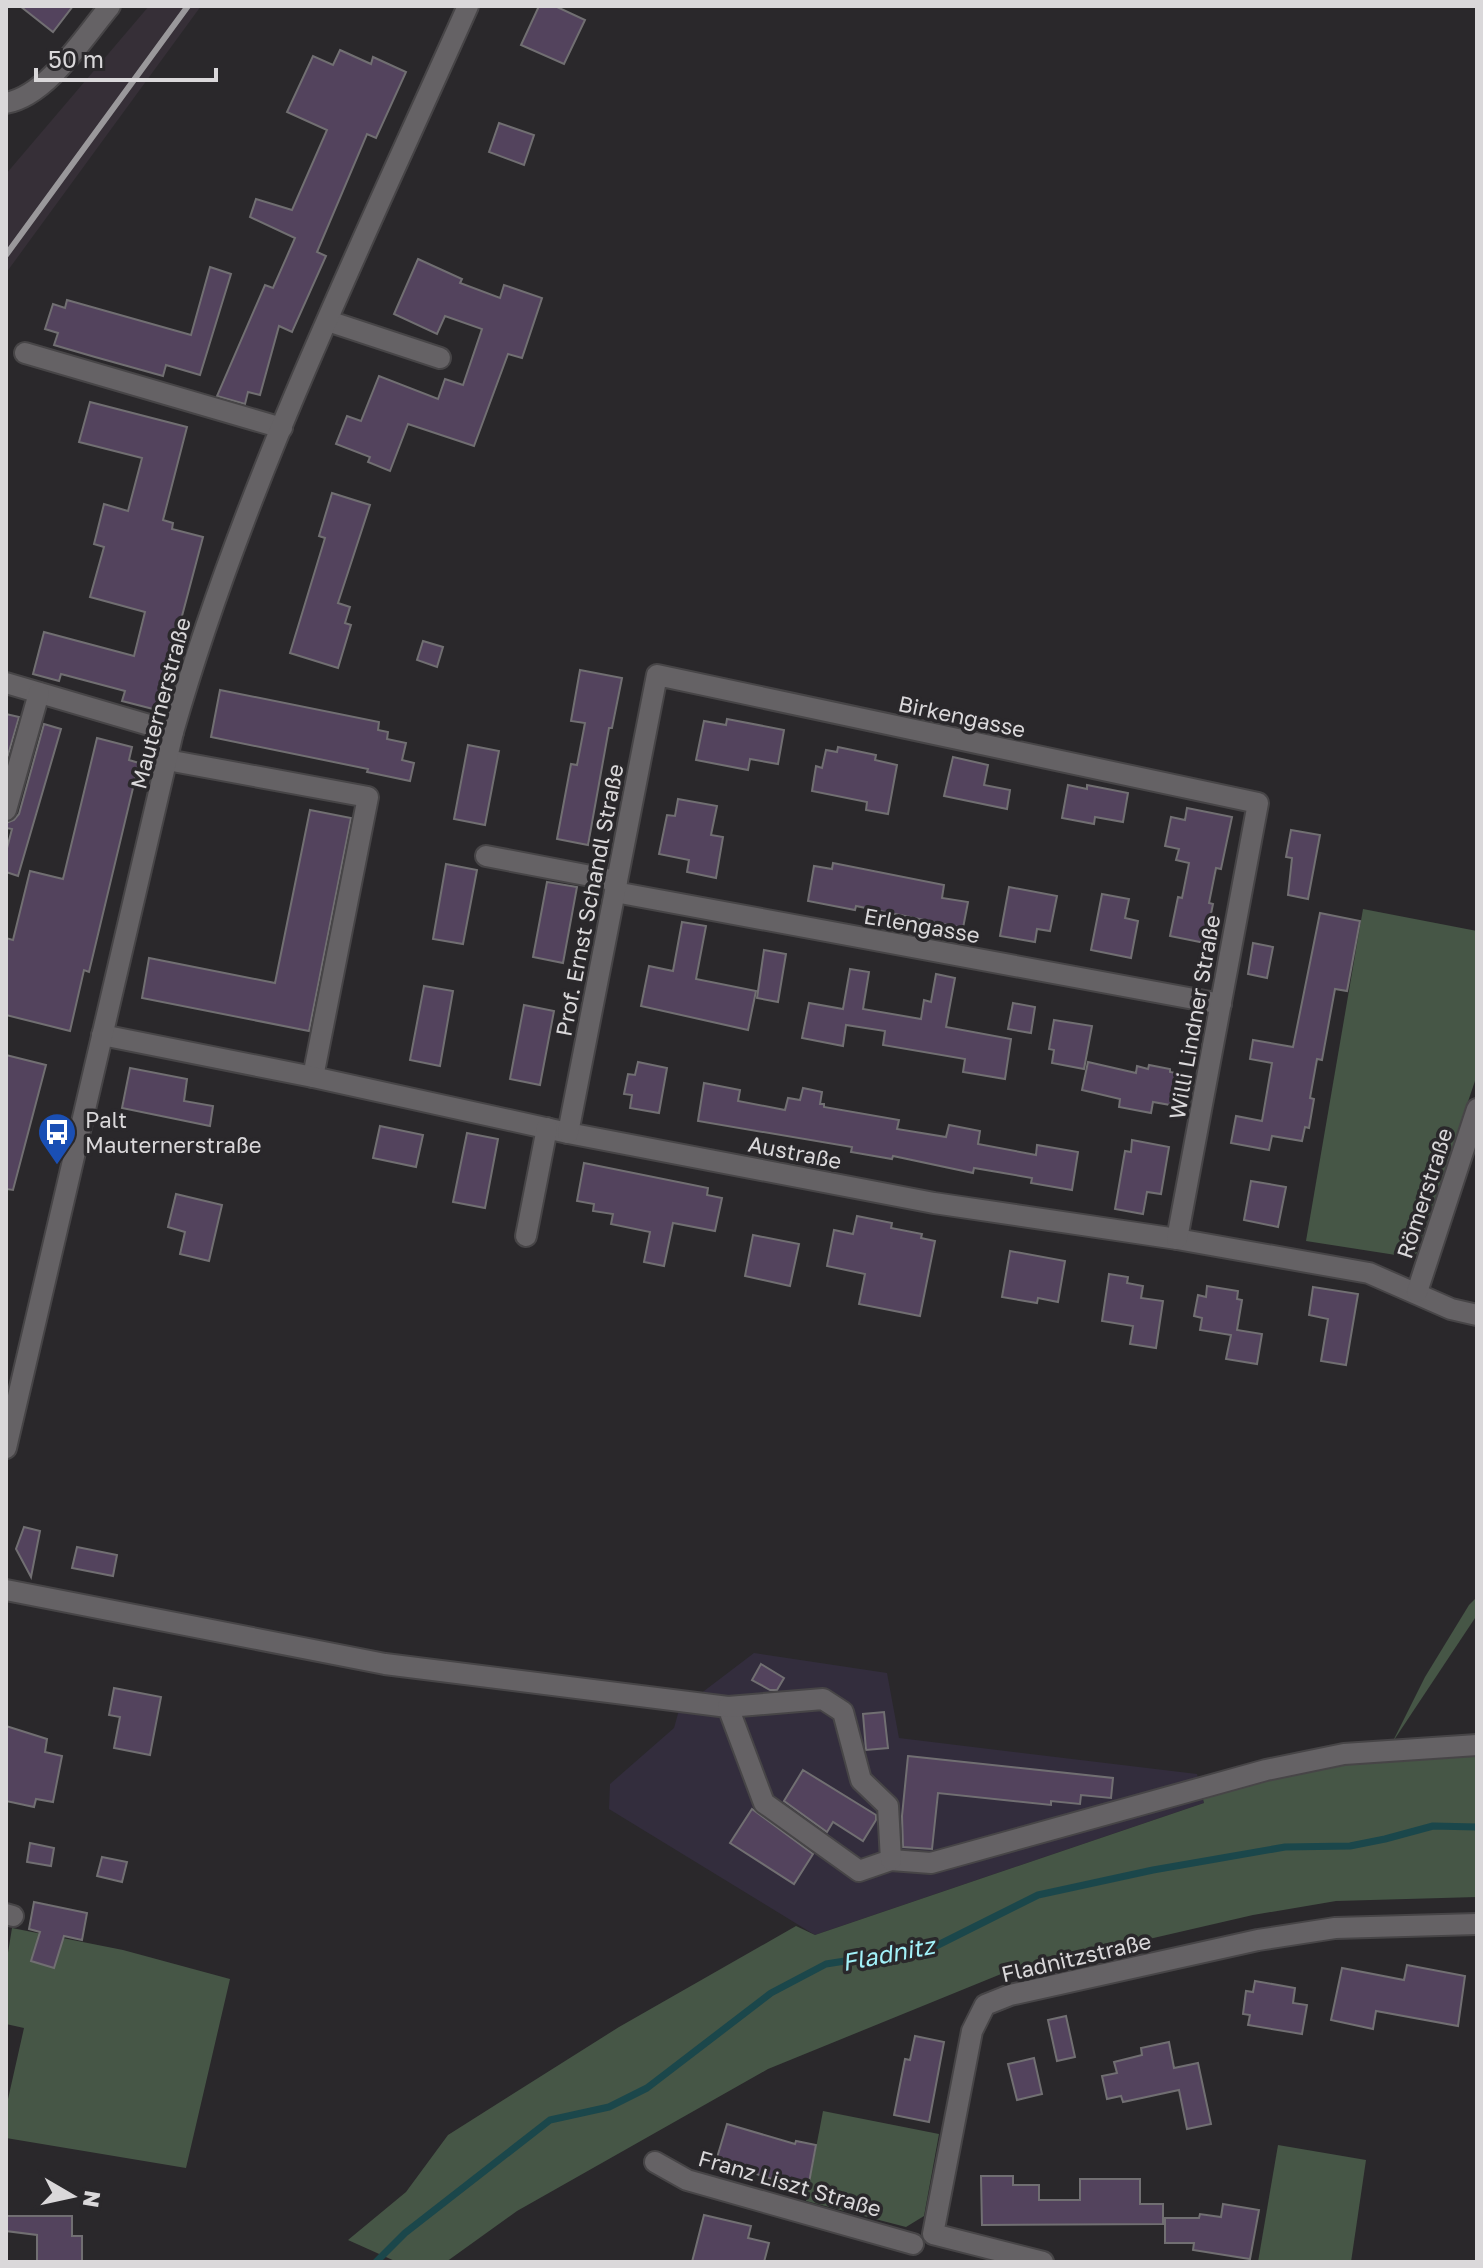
<svg xmlns="http://www.w3.org/2000/svg" width="1483" height="2268" font-family="'Golos Text',sans-serif">
<style>
.commercial{fill:#332d3d}
.built{fill:#362f37}
.green{fill:#465646}
.lines{fill:none;stroke-linecap:round;stroke-linejoin:round}
.stream{stroke:#1b474b;stroke-width:7}
.building{fill:#53435d;stroke:#716f72;stroke-width:2}
.minor-casing{stroke:#474547;stroke-width:24}
.minor{stroke:#656265;stroke-width:20}
.rail{stroke:#9a989b;stroke-width:6}
.labels{text-anchor:middle;dominant-baseline:central;stroke-width:7;stroke-linejoin:round;paint-order:stroke}
.street-label{font-size:22px;fill:#dad8da;stroke:#2a282b}
.poi-label{font-size:22px;fill:#dad8da;stroke:#2a282b;text-anchor:start}
.water-label{font-size:24px;font-style:italic;fill:#a2f1f9;stroke:#2a282b}
</style>
<rect width="100%" height="100%" fill="#2a282b"/>
<path class="commercial" d="M 754,1653 L 887,1673 L 899,1738 L 1197,1774 L 1204,1803 L 815,1935 L 609,1809 L 610,1784 L 674,1728 L 679,1710 Z"/>
<path class="built" d="M 149,6 L 201,6 L 6,273 L 6,174 Z"/>
<g class="green">
<path d="M 1363,909 L 1477,931 L 1477,1075 L 1415,1258 L 1306,1241 Z"/>
<path d="M 1477,1597 L 1477,1615 L 1392,1743 L 1425,1677 L 1469,1605 Z"/>
<path d="M 1477,1752 L 1477,1897 L 1336,1901 L 1253,1915 L 1006,1972 L 768,2069 L 517,2211 L 446,2262 L 397,2262 L 348,2240 L 406,2192 L 448,2135 L 619,2027 L 796,1926 L 815,1935 L 1204,1803 L 1202,1795 L 1345,1761 Z"/>
<path d="M 12,1928 L 123,1950 L 230,1979 L 186,2168 L 6,2138 L 6,2108 L 24,2028 L 6,2024 L 6,1965 Z"/>
<path d="M 823,2111 L 939,2134 L 924,2216 L 906,2227 L 806,2201 Z"/>
<path d="M 1278,2145 L 1366,2160 L 1351,2262 L 1258,2262 Z"/>
</g>
<g class="lines">
<path class="stream" d="M 376,2262 L 405,2233 L 550,2120 L 609,2107 L 647,2088 L 771,1993 L 826,1964 L 934,1947 L 1038,1895 L 1153,1870 L 1285,1847 L 1350,1846 L 1385,1839 L 1433,1826 L 1477,1827"/>
</g>
<g class="building">
<path d="M 20,6 L 73,6 L 53,32 Z"/>
<path d="M 539,6 L 555,6 L 585,20 L 564,64 L 521,45 Z"/>
<path d="M 340,50 L 371,64 L 373,57 L 406,72 L 376,138 L 367,134 L 317,252 L 326,256 L 292,332 L 279,326 L 260,395 L 248,392 L 245,404 L 217,396 L 265,285 L 273,288 L 295,238 L 250,217 L 256,199 L 292,210 L 327,130 L 287,112 L 313,56 L 333,65 Z"/>
<path d="M 499,123 L 534,135 L 524,165 L 489,152 Z"/>
<path d="M 418,259 L 462,279 L 460,283 L 500,298 L 504,285 L 542,298 L 522,358 L 508,354 L 474,446 L 408,424 L 390,471 L 368,462 L 370,457 L 336,444 L 347,416 L 361,421 L 379,376 L 438,399 L 445,379 L 463,385 L 482,329 L 445,316 L 437,334 L 394,314 Z"/>
<path d="M 210,267 L 231,274 L 200,375 L 166,365 L 163,376 L 95,357 L 54,345 L 58,333 L 45,329 L 53,304 L 65,308 L 67,300 L 191,335 Z"/>
<path d="M 90,402 L 187,427 L 163,520 L 173,523 L 172,529 L 203,537 L 157,710 L 122,701 L 125,691 L 61,674 L 59,681 L 33,674 L 44,632 L 134,656 L 145,612 L 90,597 L 104,547 L 94,544 L 104,504 L 128,511 L 142,458 L 79,442 Z"/>
<path d="M 332,493 L 370,505 L 338,603 L 350,607 L 345,623 L 351,625 L 338,668 L 290,653 L 325,538 L 319,536 Z"/>
<path d="M 423,641 L 443,647 L 437,667 L 417,660 Z"/>
<path d="M 580,670 L 622,678 L 612,728 L 609,728 L 588,845 L 557,839 L 571,764 L 577,765 L 585,723 L 571,721 Z"/>
<path d="M 220,690 L 379,722 L 378,730 L 388,732 L 387,739 L 406,743 L 402,760 L 414,763 L 410,781 L 367,772 L 368,769 L 211,737 Z"/>
<path d="M 6,714 L 19,717 L 6,762 Z"/>
<path d="M 727,719 L 784,730 L 778,764 L 750,759 L 748,770 L 696,760 L 704,721 L 726,725 Z"/>
<path d="M 44,724 L 61,729 L 18,876 L 6,872 L 6,852 L 12,829 L 6,828 L 6,823 L 14,820 L 19,814 Z"/>
<path d="M 97,738 L 132,747 L 129,760 L 139,763 L 89,972 L 84,970 L 70,1031 L 6,1015 L 6,938 L 13,940 L 30,871 L 63,879 Z"/>
<path d="M 468,745 L 499,751 L 485,825 L 454,819 Z"/>
<path d="M 838,747 L 876,755 L 875,760 L 897,765 L 888,814 L 866,810 L 867,802 L 812,791 L 816,766 L 822,768 L 826,750 L 837,752 Z"/>
<path d="M 953,757 L 988,765 L 984,785 L 1010,790 L 1007,809 L 944,796 Z"/>
<path d="M 1068,785 L 1087,789 L 1087,785 L 1128,793 L 1123,822 L 1095,817 L 1094,824 L 1062,818 Z"/>
<path d="M 678,799 L 717,806 L 711,835 L 723,837 L 716,878 L 687,872 L 689,860 L 659,854 L 667,815 L 675,816 Z"/>
<path d="M 1187,808 L 1232,817 L 1221,869 L 1216,868 L 1209,903 L 1213,904 L 1205,943 L 1170,936 L 1178,897 L 1182,898 L 1189,863 L 1176,860 L 1179,849 L 1165,846 L 1171,817 L 1185,820 Z"/>
<path d="M 310,810 L 351,818 L 309,1031 L 142,998 L 149,958 L 275,983 Z"/>
<path d="M 1291,830 L 1320,835 L 1308,899 L 1288,895 L 1292,858 L 1286,857 Z"/>
<path d="M 833,863 L 944,885 L 942,898 L 968,902 L 963,928 L 856,906 L 855,910 L 808,901 L 814,866 L 832,869 Z"/>
<path d="M 446,864 L 477,870 L 463,944 L 433,939 Z"/>
<path d="M 547,882 L 577,887 L 563,963 L 533,957 Z"/>
<path d="M 1009,887 L 1057,896 L 1050,931 L 1037,929 L 1035,942 L 1000,936 Z"/>
<path d="M 1102,894 L 1129,899 L 1125,918 L 1138,921 L 1131,958 L 1091,950 Z"/>
<path d="M 1320,913 L 1360,921 L 1347,991 L 1335,989 L 1322,1060 L 1317,1059 L 1310,1098 L 1314,1099 L 1309,1128 L 1305,1127 L 1302,1141 L 1272,1136 L 1269,1150 L 1231,1143 L 1236,1116 L 1262,1121 L 1272,1063 L 1250,1059 L 1253,1040 L 1293,1047 Z"/>
<path d="M 682,922 L 706,926 L 696,979 L 756,991 L 748,1030 L 641,1006 L 649,966 L 673,971 Z"/>
<path d="M 1253,943 L 1273,947 L 1267,978 L 1248,974 Z"/>
<path d="M 764,950 L 786,954 L 778,1002 L 757,998 Z"/>
<path d="M 850,969 L 869,972 L 863,1009 L 921,1019 L 924,1000 L 931,1002 L 936,974 L 955,978 L 946,1027 L 1011,1039 L 1005,1079 L 963,1072 L 965,1059 L 883,1045 L 885,1031 L 846,1025 L 843,1046 L 802,1038 L 809,1003 L 843,1009 Z"/>
<path d="M 424,986 L 453,991 L 440,1066 L 410,1060 Z"/>
<path d="M 1013,1003 L 1035,1007 L 1031,1033 L 1008,1029 Z"/>
<path d="M 524,1005 L 554,1011 L 540,1085 L 510,1079 Z"/>
<path d="M 1054,1020 L 1092,1026 L 1084,1069 L 1052,1063 L 1054,1050 L 1049,1049 Z"/>
<path d="M 6,1055 L 46,1065 L 13,1190 L 6,1189 Z"/>
<path d="M 638,1062 L 667,1068 L 659,1113 L 630,1108 L 632,1095 L 624,1094 L 628,1074 L 635,1075 Z"/>
<path d="M 1088,1062 L 1136,1073 L 1137,1066 L 1148,1069 L 1149,1065 L 1170,1069 L 1170,1072 L 1181,1074 L 1176,1106 L 1153,1102 L 1151,1113 L 1119,1107 L 1120,1099 L 1082,1090 Z"/>
<path d="M 130,1068 L 187,1079 L 184,1101 L 213,1106 L 210,1126 L 122,1108 Z"/>
<path d="M 704,1083 L 740,1090 L 738,1101 L 785,1110 L 788,1098 L 800,1100 L 803,1088 L 822,1092 L 820,1104 L 824,1104 L 824,1107 L 899,1120 L 897,1129 L 946,1137 L 949,1125 L 980,1131 L 978,1144 L 1036,1155 L 1037,1145 L 1078,1152 L 1072,1190 L 1031,1183 L 1032,1178 L 974,1168 L 973,1173 L 893,1156 L 892,1159 L 851,1152 L 852,1147 L 698,1121 Z"/>
<path d="M 380,1126 L 423,1135 L 416,1167 L 373,1158 Z"/>
<path d="M 467,1133 L 498,1139 L 485,1208 L 453,1202 Z"/>
<path d="M 1132,1140 L 1169,1147 L 1161,1194 L 1147,1192 L 1143,1214 L 1115,1209 L 1125,1151 L 1131,1152 Z"/>
<path d="M 584,1163 L 708,1188 L 707,1195 L 722,1198 L 715,1231 L 673,1223 L 664,1266 L 644,1262 L 650,1232 L 611,1224 L 613,1214 L 593,1211 L 594,1204 L 577,1201 Z"/>
<path d="M 1251,1181 L 1286,1187 L 1278,1227 L 1244,1220 Z"/>
<path d="M 176,1194 L 222,1205 L 209,1261 L 180,1254 L 185,1232 L 168,1227 Z"/>
<path d="M 857,1216 L 892,1223 L 891,1228 L 922,1234 L 921,1238 L 935,1241 L 920,1316 L 859,1304 L 865,1274 L 827,1266 L 834,1230 L 853,1234 Z"/>
<path d="M 753,1235 L 799,1244 L 790,1286 L 745,1276 Z"/>
<path d="M 1010,1251 L 1065,1261 L 1058,1302 L 1038,1298 L 1037,1303 L 1002,1297 Z"/>
<path d="M 1109,1274 L 1128,1277 L 1127,1283 L 1143,1286 L 1141,1298 L 1163,1301 L 1156,1348 L 1130,1344 L 1133,1326 L 1102,1321 Z"/>
<path d="M 1207,1286 L 1238,1291 L 1237,1299 L 1242,1300 L 1237,1330 L 1262,1334 L 1257,1364 L 1226,1359 L 1231,1335 L 1200,1330 L 1202,1318 L 1194,1316 L 1198,1295 L 1206,1297 Z"/>
<path d="M 1313,1287 L 1358,1294 L 1346,1365 L 1321,1361 L 1328,1319 L 1309,1315 Z"/>
<path d="M 24,1527 L 40,1531 L 31,1577 L 16,1549 Z"/>
<path d="M 77,1547 L 117,1555 L 113,1576 L 72,1568 Z"/>
<path d="M 761,1664 L 784,1678 L 777,1690 L 770,1690 L 752,1680 Z"/>
<path d="M 114,1688 L 161,1697 L 150,1755 L 114,1748 L 120,1717 L 109,1715 Z"/>
<path d="M 884,1712 L 888,1748 L 866,1750 L 863,1714 Z"/>
<path d="M 6,1726 L 47,1739 L 45,1752 L 62,1756 L 53,1802 L 36,1799 L 34,1807 L 6,1801 Z"/>
<path d="M 908,1756 L 1113,1778 L 1111,1798 L 1081,1795 L 1080,1804 L 1051,1801 L 1051,1805 L 938,1793 L 932,1849 L 903,1847 L 902,1816 Z"/>
<path d="M 803,1770 L 876,1815 L 876,1820 L 863,1841 L 833,1822 L 827,1832 L 784,1801 Z"/>
<path d="M 752,1809 L 813,1854 L 794,1884 L 730,1843 Z"/>
<path d="M 30,1843 L 54,1848 L 51,1866 L 27,1862 Z"/>
<path d="M 102,1857 L 127,1862 L 122,1882 L 97,1876 Z"/>
<path d="M 34,1902 L 87,1913 L 82,1940 L 64,1936 L 54,1968 L 31,1961 L 40,1932 L 29,1929 Z"/>
<path d="M 1407,1965 L 1465,1976 L 1458,2026 L 1376,2011 L 1373,2029 L 1331,2020 L 1342,1968 L 1404,1980 Z"/>
<path d="M 1255,1981 L 1295,1988 L 1293,2003 L 1307,2005 L 1302,2034 L 1248,2025 L 1250,2015 L 1243,2014 L 1246,1991 L 1253,1992 Z"/>
<path d="M 1066,2016 L 1075,2057 L 1057,2061 L 1048,2020 Z"/>
<path d="M 915,2036 L 944,2042 L 929,2122 L 894,2115 L 905,2059 L 910,2060 Z"/>
<path d="M 1169,2042 L 1174,2068 L 1198,2063 L 1211,2124 L 1187,2129 L 1179,2090 L 1123,2102 L 1121,2096 L 1107,2099 L 1102,2076 L 1117,2073 L 1114,2062 L 1142,2055 L 1141,2048 Z"/>
<path d="M 1034,2058 L 1042,2094 L 1017,2100 L 1008,2064 Z"/>
<path d="M 727,2124 L 795,2144 L 796,2141 L 816,2145 L 808,2188 L 788,2184 L 716,2161 Z"/>
<path d="M 981,2176 L 1013,2176 L 1013,2185 L 1039,2185 L 1039,2200 L 1080,2200 L 1080,2179 L 1140,2179 L 1140,2204 L 1163,2204 L 1163,2224 L 982,2225 Z"/>
<path d="M 1223,2204 L 1259,2210 L 1250,2259 L 1193,2250 L 1194,2243 L 1165,2243 L 1165,2218 L 1199,2218 L 1200,2214 L 1221,2217 Z"/>
<path d="M 704,2215 L 751,2226 L 748,2238 L 769,2243 L 764,2262 L 692,2262 Z"/>
<path d="M 6,2216 L 72,2216 L 72,2236 L 82,2236 L 82,2262 L 37,2262 L 37,2235 L 6,2231 Z"/>
</g>
<g class="lines">
<g class="minor-casing">
<g id="minor">
<path d="M 6,103 C 47,96 84,37 110,6"/>
<path d="M 328,321 L 440,358"/>
<path d="M 25,353 L 282,428"/>
<path d="M 6,683 L 173,732"/>
<path d="M 167,760 L 368,797 L 313,1077"/>
<path d="M 6,810 L 39,693"/>
<path d="M 486,856 L 617,881"/>
<path d="M 615,892 L 1221,1004"/>
<path d="M 102,1035 L 313,1077 L 568,1133 L 934,1203 L 1177,1239 L 1369,1273 L 1451,1309 L 1477,1315"/>
<path d="M 568,1133 L 657,675 L 1258,803 L 1177,1239"/>
<path d="M 526,1236 L 547,1128"/>
<path d="M 1417,1292 L 1477,1109"/>
<path d="M 6,1448 L 173,732 C 245,481 362,244 468,6"/>
<path d="M 6,1590 L 385,1664 L 728,1707 L 764,1803 L 859,1871 L 891,1860 L 931,1863 L 1266,1770 L 1344,1754 L 1477,1745"/>
<path d="M 728,1707 L 823,1699 L 843,1712 L 861,1780 L 888,1806 L 891,1860"/>
<path d="M 6,1914 L 13,1916"/>
<path d="M 655,2162 L 687,2180 L 913,2244"/>
<path d="M 1043,2262 L 933,2234 L 972,2031 L 985,2005 L 1010,1995 L 1258,1940 L 1335,1928 L 1477,1924"/>
</g>
</g>
<use href="#minor" class="minor"/>
<path class="rail" d="M 6,255 L 188,6"/>
</g>
<defs>
<g id="bus-pin" transform="scale(2)"><path d="M0 17L-7.5 6A9.5 9.5 0 1 1 7.5 6Z" fill="#1a4fb4" stroke="#2a282b"/><path d="M-5-6H5V4H4V6H2V4H-2V6H-4V4H-5ZM-3.5-4V0h7V-4ZM-3.5 1.2v1.5H-2V1.2ZM2 1.2v1.5H3.5V1.2Z" fill="#fff"/></g>
</defs>
<g fill-rule="evenodd">
<use href="#bus-pin" x="57" y="1132"/>
</g>
<g class="labels">
<g class="street-label">
<text transform="translate(160 703) rotate(-75)">Mauternerstraße</text>
<text transform="translate(962 716) rotate(12)">Birkengasse</text>
<text transform="translate(589 900) rotate(-79)">Prof. Ernst Schandl Straße</text>
<text transform="translate(922 925) rotate(10)">Erlengasse</text>
<text transform="translate(1194 1017) rotate(-80)">Willi Lindner Straße</text>
<text transform="translate(795 1152) rotate(11)">Austraße</text>
<text transform="translate(1424 1193) rotate(-72)">Römerstraße</text>
<text transform="translate(1076 1957) rotate(-13)">Fladnitzstraße</text>
<text transform="translate(790 2183) rotate(16)">Franz Liszt Straße</text>
</g>
<g class="poi-label">
<text x="85" y="1119">Palt<tspan x="85" dy="25">Mauternerstraße</tspan></text>
</g>
<g class="water-label">
<text transform="translate(888 1953) rotate(-11)">Fladnitz</text>
</g>
</g>
<rect width="1483" height="2268" fill="none" stroke="#dad8da" stroke-width="16"/>
<g transform="translate(72 2196) rotate(99)" stroke="#2a282b" stroke-width="6" paint-order="stroke">
<path d="M0-6L14 30L0 20L-14 30Z" fill="#dad8da"/>
<text y="-12" font-size="22" font-weight="bold" text-anchor="middle" fill="#dad8da">N</text>
</g>
<path d="M36 68v12h180v-12" fill="none" stroke="#dad8da" stroke-width="4"/>
<text x="48" y="68" font-size="24" fill="#dad8da" stroke="#2a282b" stroke-width="6" paint-order="stroke">50 m</text>
</svg>
